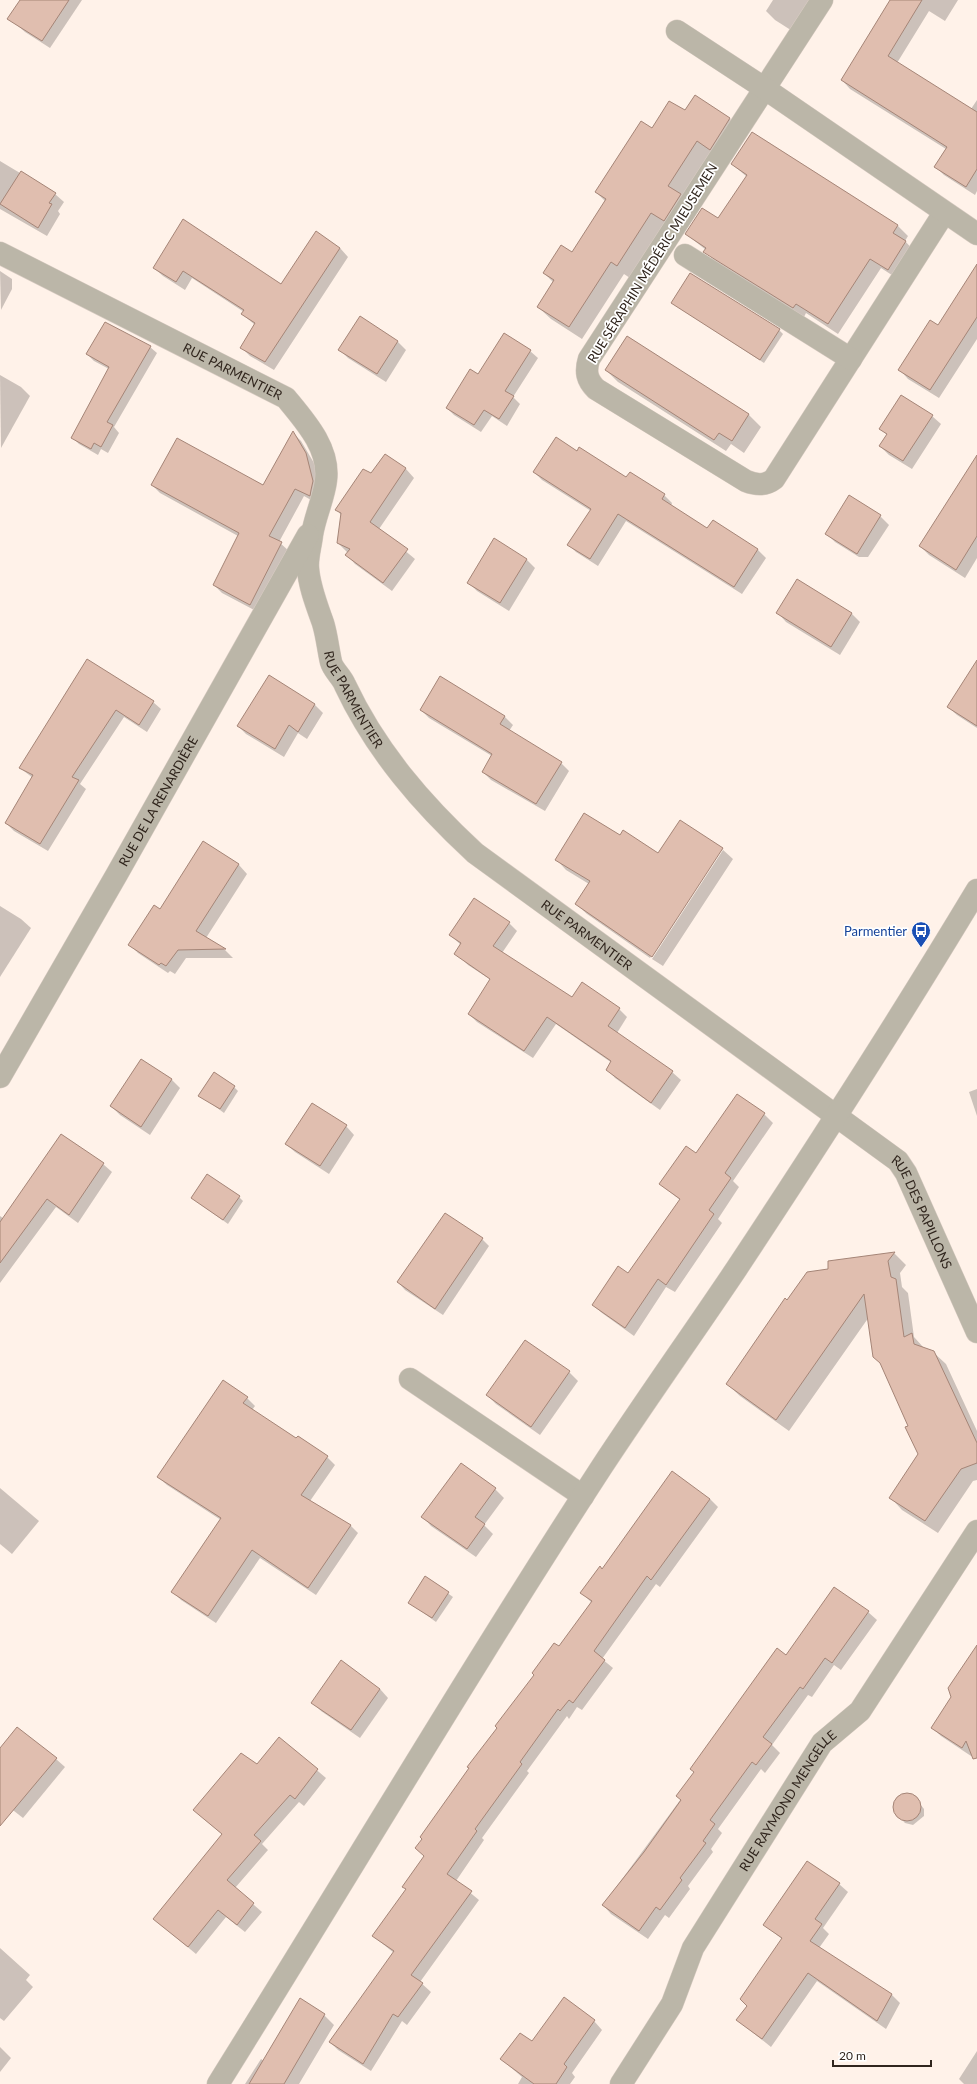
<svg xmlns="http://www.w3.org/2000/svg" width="977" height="2084" font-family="Lato,sans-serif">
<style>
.shadow{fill:#0003}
.building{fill:#e0beaf;stroke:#a58577}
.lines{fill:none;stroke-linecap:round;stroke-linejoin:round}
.minor-casing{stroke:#dacdc4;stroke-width:23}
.tertiary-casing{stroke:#dacdc4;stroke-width:23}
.minor{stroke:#bbb6a8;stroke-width:22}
.tertiary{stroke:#bbb6a8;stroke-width:22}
.labels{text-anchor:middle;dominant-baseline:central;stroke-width:3.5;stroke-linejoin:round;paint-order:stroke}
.street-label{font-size:13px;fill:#30251d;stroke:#fff}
.transit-label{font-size:13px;fill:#164399;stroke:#fff;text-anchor:end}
</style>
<rect width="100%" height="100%" fill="#fff2e9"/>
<g class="shadow">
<path d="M 30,0 L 82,0 L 50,48 L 25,32 L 16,24 Z"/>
<path d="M 773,0 L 818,0 L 797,34 L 775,20 L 766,11 Z"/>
<path d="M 892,0 L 958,0 L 945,21 L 929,11 L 897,63 L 971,109 L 977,100 L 977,191 L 975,195 L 944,175 L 935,166 L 946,149 L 850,89 L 842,80 Z"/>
<path d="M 695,96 L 730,119 L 743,131 L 630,278 L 624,274 L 582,339 L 551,319 L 538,307 L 554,283 L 544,273 L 573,253 L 606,202 L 596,192 L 652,129 L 685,112 Z"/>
<path d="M 752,133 L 898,226 L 908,236 L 905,241 L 915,252 L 898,279 L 881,268 L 838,334 L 806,313 L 804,317 L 715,262 L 706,250 L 686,234 L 718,219 L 747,177 L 732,164 Z"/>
<path d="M 0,161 L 55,194 L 64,202 L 58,211 L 60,214 L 47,236 L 0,209 Z"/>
<path d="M 183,220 L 281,286 L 340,248 L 348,257 L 274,370 L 250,356 L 241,347 L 255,325 L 242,314 L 244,312 L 192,278 L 185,290 L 163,276 L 154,268 Z"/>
<path d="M 977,265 L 977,339 L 939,398 L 908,379 L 900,370 L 938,326 Z"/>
<path d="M 0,271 L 12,279 L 12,289 L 1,310 Z"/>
<path d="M 672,303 L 779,330 L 783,334 L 764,363 Z"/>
<path d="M 627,337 L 749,415 L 761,427 L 744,453 L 731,444 L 726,451 L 618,382 L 606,370 Z"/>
<path d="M 398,342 L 406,350 L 386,382 L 348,358 L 339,349 Z"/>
<path d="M 150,347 L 157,353 L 114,427 L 119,433 L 108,453 L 101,449 L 98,455 L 79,444 L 73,438 L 109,369 L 94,361 L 87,354 Z"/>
<path d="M 530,351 L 538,358 L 513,397 L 520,404 L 507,426 L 492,416 L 481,432 L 454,415 L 447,408 L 478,375 Z"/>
<path d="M 0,375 L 21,387 L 30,396 L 1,448 Z"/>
<path d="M 932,416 L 941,424 L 912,469 L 889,455 L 880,446 L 887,435 L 881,429 Z"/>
<path d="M 293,433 L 301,441 L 314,463 L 321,490 L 318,504 L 304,496 L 279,542 L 290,552 L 258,612 L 222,593 L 214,585 L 238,536 L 160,493 L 152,485 L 263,486 Z"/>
<path d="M 578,452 L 627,479 L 630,473 L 664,495 L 672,503 L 671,506 L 707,529 L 713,521 L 758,550 L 766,558 L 742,594 L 626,521 L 598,566 L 576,552 L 568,544 L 591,511 L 542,480 L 534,472 Z"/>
<path d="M 385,455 L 406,469 L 414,478 L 379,529 L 415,559 L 392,591 L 355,564 L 347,555 L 348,553 L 338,543 L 341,515 L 336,509 L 371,475 Z"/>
<path d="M 977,474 L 977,558 L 965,578 L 929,555 L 920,546 Z"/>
<path d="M 849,496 L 880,516 L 889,525 L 868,557 L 859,557 L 835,542 L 827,534 Z"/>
<path d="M 494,540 L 527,560 L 535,568 L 509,611 L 477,591 L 468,582 Z"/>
<path d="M 778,613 L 852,614 L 860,622 L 840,655 L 786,622 Z"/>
<path d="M 87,660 L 153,702 L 161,709 L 147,732 L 124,717 L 80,784 L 86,789 L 48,851 L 14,831 L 6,823 L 33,778 L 20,768 Z"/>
<path d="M 269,676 L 315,705 L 323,713 L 307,739 L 298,733 L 284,757 L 246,734 L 238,726 Z"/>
<path d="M 977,687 L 977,728 L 957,715 L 948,707 Z"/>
<path d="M 421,710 L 504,716 L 513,725 L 509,731 L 561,763 L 569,771 L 545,811 L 491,780 L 483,772 L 492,756 L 429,718 Z"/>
<path d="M 620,836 L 659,854 L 722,849 L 733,859 L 663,966 L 652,959 L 723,850 L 720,850 L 650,958 L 587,914 L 576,904 L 589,884 L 566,870 L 556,859 Z"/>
<path d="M 203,842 L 239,865 L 247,874 L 206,938 L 225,950 L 233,958 L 186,958 L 175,974 L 170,971 L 168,973 L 138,953 L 130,945 L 161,910 Z"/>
<path d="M 0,906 L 21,919 L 31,928 L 0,977 Z"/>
<path d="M 509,923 L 517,931 L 502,953 L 573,998 L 619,1009 L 627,1017 L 617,1033 L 672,1072 L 681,1080 L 660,1110 L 615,1078 L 607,1069 L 612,1063 L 556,1024 L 533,1058 L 477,1022 L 469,1014 L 491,980 L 468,965 L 460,957 L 461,945 L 450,935 Z"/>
<path d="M 141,1060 L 172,1080 L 180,1088 L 150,1135 L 120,1115 L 111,1106 Z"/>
<path d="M 234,1087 L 238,1091 L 224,1113 L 200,1095 Z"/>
<path d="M 977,1089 L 977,1116 L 969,1092 Z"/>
<path d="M 764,1114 L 773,1123 L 733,1181 L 739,1187 L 718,1219 L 722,1223 L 675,1292 L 666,1287 L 634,1336 L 602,1313 L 593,1305 L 629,1275 L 680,1200 L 660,1184 L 697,1155 Z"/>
<path d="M 346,1126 L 354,1135 L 329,1174 L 295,1152 L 286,1144 Z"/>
<path d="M 61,1135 L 103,1164 L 112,1172 L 78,1223 L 56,1207 L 0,1283 L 0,1216 L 4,1219 Z"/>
<path d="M 239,1197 L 243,1201 L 228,1224 L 192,1198 Z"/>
<path d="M 482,1239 L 489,1246 L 443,1315 L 405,1290 L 398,1282 Z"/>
<path d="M 894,1253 L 906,1265 L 900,1273 L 902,1287 L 908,1293 L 914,1337 L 924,1348 L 933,1352 L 946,1364 L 977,1431 L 977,1480 L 973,1481 L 938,1533 L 902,1510 L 890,1497 L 919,1454 L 869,1317 L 789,1431 L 740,1396 L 727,1384 L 787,1302 L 829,1270 Z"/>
<path d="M 569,1372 L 578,1381 L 540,1435 L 496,1404 L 487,1395 Z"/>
<path d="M 247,1398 L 255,1406 L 252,1410 L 296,1440 L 327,1457 L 335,1465 L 310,1501 L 350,1525 L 358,1533 L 316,1595 L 260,1558 L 216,1623 L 181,1600 L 173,1592 L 221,1520 L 167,1485 L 158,1477 Z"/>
<path d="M 461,1465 L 495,1489 L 504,1498 L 484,1525 L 493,1534 L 476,1557 L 431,1526 L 423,1517 Z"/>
<path d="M 0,1488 L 39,1521 L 12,1554 L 0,1544 Z"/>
<path d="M 710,1499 L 718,1507 L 660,1587 L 656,1584 L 602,1659 L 613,1668 L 582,1710 L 577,1707 L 569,1719 L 567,1716 L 527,1771 L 529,1773 L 482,1838 L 484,1840 L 456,1881 L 479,1900 L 420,1982 L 431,1992 L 407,2025 L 402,2021 L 371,2071 L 338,2050 L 330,2042 L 394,1953 L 373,1936 L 407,1890 L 425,1857 L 560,1648 L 592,1603 L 582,1593 L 602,1570 Z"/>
<path d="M 425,1577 L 453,1597 L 436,1622 L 410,1603 Z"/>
<path d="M 868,1612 L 877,1620 L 841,1670 L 834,1665 L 812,1697 L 808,1695 L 772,1745 L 780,1753 L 765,1773 L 761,1769 L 718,1829 L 722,1833 L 711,1849 L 713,1852 L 688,1886 L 690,1889 L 669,1918 L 665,1915 L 648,1939 L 611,1914 L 603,1905 L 786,1656 Z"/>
<path d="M 977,1671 L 977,1747 L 971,1756 L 941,1736 L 932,1728 Z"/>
<path d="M 380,1689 L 388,1698 L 360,1738 L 321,1711 L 313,1703 Z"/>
<path d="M 279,1738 L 326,1778 L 304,1806 L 299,1802 L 262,1844 L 268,1850 L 235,1888 L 262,1912 L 245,1932 L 226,1917 L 196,1954 L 154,1919 L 223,1835 L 203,1818 L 257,1766 Z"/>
<path d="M 0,1749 L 56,1759 L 65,1767 L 23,1818 L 0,1800 Z"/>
<path d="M 903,1795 L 915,1798 L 924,1809 L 924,1816 L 913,1825 L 905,1823 L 893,1810 L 896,1800 Z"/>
<path d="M 839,1884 L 848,1892 L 823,1928 L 829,1934 L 819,1948 L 891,1994 L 900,2003 L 886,2029 L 817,1981 L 771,2047 L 737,2020 L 748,2005 L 783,1940 L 765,1925 Z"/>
<path d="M 0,1948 L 30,1975 L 26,1980 L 33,1987 L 4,2021 L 0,2018 Z"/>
<path d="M 324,2015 L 334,2025 L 299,2084 L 245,2084 L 261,2059 L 264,2061 Z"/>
<path d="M 594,2021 L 602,2030 L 572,2073 L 575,2077 L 570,2084 L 518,2084 L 522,2077 L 501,2059 L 532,2042 Z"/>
<path d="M 0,2047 L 11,2058 L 0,2072 Z"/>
<path d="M 977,2051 L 977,2084 L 964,2084 L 959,2079 Z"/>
</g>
<g class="building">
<path d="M 20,0 L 69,0 L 42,41 L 7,19 Z"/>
<path d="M 890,0 L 922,0 L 888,56 L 977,112 L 977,169 L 966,187 L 934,167 L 947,147 L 841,80 Z"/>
<path d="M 695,95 L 730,118 L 710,150 L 697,141 L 668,186 L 681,194 L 664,221 L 651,213 L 617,266 L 611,262 L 569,327 L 537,307 L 554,280 L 543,273 L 561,245 L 572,252 L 606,199 L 595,192 L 641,121 L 652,128 L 669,101 L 685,110 Z"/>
<path d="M 752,132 L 898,225 L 893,233 L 906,241 L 888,270 L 870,259 L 828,324 L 796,304 L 793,308 L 703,252 L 706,248 L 685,234 L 702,208 L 718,218 L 747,175 L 731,164 Z"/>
<path d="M 21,171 L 56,193 L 49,203 L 52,204 L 38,228 L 0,204 Z"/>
<path d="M 183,219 L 281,284 L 316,231 L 340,248 L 265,362 L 240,348 L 255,323 L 241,314 L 244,310 L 183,271 L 176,282 L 153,268 Z"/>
<path d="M 977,264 L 977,317 L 930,390 L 898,370 L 930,320 L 938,325 Z"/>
<path d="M 690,273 L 780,329 L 760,360 L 671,303 Z"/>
<path d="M 360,316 L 398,341 L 377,374 L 338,350 Z"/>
<path d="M 105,322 L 151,346 L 107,422 L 113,425 L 101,447 L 94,443 L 91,449 L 71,438 L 109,367 L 86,354 Z"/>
<path d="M 504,333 L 531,350 L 505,391 L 514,396 L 499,419 L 484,410 L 474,425 L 446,408 L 470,369 L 478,374 Z"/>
<path d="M 627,336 L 749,414 L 732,441 L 719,433 L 714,440 L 605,370 Z"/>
<path d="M 901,395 L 933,415 L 903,461 L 879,446 L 887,434 L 879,429 Z"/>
<path d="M 293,431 L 306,453 L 313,481 L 311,490 L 310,496 L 295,489 L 269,536 L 282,542 L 250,605 L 213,585 L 239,533 L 151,485 L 177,438 L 263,485 Z"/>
<path d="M 556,437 L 577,451 L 579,447 L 626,477 L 630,472 L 665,494 L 662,499 L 707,528 L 713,520 L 758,549 L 734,587 L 618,514 L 590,559 L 567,545 L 591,509 L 533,472 Z"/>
<path d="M 385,454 L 406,468 L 370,522 L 408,549 L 383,583 L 345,555 L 350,549 L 337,543 L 341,513 L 335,510 L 363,469 L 371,473 Z"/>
<path d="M 977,455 L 977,536 L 956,570 L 919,546 Z"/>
<path d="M 849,495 L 881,515 L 857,554 L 825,534 Z"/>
<path d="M 494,538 L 527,559 L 500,603 L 467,583 Z"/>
<path d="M 797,579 L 852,613 L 831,647 L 776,613 Z"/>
<path d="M 87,659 L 154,701 L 139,725 L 116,710 L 72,777 L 79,780 L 40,844 L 5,823 L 33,775 L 19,768 Z"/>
<path d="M 977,660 L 977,726 L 947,707 Z"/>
<path d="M 269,675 L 315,704 L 298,732 L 289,725 L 275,749 L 237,726 Z"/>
<path d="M 440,676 L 505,716 L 500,724 L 562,762 L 536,804 L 482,772 L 492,754 L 420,710 Z"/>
<path d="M 584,813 L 620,835 L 623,830 L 658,853 L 680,820 L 723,848 L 652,957 L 575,904 L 590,881 L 555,860 Z"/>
<path d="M 203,841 L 239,864 L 196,931 L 226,949 L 178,950 L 166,966 L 161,963 L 159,965 L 128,945 L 154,905 L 160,909 Z"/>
<path d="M 474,898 L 510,922 L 493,946 L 572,997 L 582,982 L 620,1008 L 608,1026 L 673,1071 L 651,1103 L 606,1070 L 611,1061 L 547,1017 L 524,1051 L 468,1014 L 490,979 L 454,954 L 461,943 L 449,935 Z"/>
<path d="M 141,1059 L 172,1079 L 141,1127 L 110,1106 Z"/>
<path d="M 214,1072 L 235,1086 L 220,1109 L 198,1096 Z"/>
<path d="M 737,1094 L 765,1113 L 725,1173 L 731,1178 L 709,1210 L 714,1214 L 666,1285 L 658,1279 L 625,1328 L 592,1305 L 618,1266 L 628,1273 L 680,1199 L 659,1184 L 686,1146 L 696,1153 Z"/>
<path d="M 312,1103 L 347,1125 L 320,1166 L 285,1144 Z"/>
<path d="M 61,1134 L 104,1163 L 69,1215 L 47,1199 L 0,1263 L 0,1222 Z"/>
<path d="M 207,1174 L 240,1196 L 223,1220 L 191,1198 Z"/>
<path d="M 445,1213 L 483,1238 L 435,1309 L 397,1282 Z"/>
<path d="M 895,1252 L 888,1261 L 891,1277 L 896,1279 L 904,1337 L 912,1333 L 914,1344 L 934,1351 L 977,1443 L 977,1463 L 961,1469 L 925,1521 L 889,1498 L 918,1454 L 905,1427 L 908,1426 L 880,1363 L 873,1357 L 864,1294 L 776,1420 L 726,1384 L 785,1298 L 787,1300 L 807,1272 L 828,1269 L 828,1261 Z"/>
<path d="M 525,1340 L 570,1371 L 531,1427 L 486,1395 Z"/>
<path d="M 223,1380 L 248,1397 L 243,1403 L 296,1438 L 298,1436 L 328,1456 L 301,1495 L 351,1525 L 308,1588 L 252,1550 L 208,1616 L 171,1592 L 221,1518 L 157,1477 Z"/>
<path d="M 461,1463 L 496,1488 L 475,1517 L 485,1524 L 467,1549 L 421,1517 Z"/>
<path d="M 672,1471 L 710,1499 L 651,1580 L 647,1576 L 594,1651 L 605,1660 L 573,1703 L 569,1700 L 560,1711 L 558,1709 L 520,1762 L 522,1764 L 475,1829 L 477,1831 L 447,1874 L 472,1891 L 411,1975 L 423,1983 L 398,2017 L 393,2014 L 363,2064 L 329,2042 L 394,1951 L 372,1936 L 406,1889 L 402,1887 L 424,1856 L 415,1848 L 422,1839 L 420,1837 L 469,1768 L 467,1767 L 497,1728 L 495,1726 L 534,1675 L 532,1673 L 554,1643 L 559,1646 L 592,1601 L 580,1593 L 600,1566 L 602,1569 Z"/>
<path d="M 425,1576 L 449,1592 L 432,1618 L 408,1603 Z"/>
<path d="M 834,1587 L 869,1611 L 832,1663 L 825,1658 L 803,1689 L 800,1687 L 763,1737 L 772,1744 L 756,1765 L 752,1762 L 710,1820 L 715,1824 L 703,1841 L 706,1843 L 680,1878 L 682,1880 L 660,1910 L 656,1907 L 639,1931 L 602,1905 L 644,1852 L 681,1800 L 676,1796 L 694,1772 L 690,1769 L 777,1648 L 786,1655 Z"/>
<path d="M 977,1645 L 977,1758 L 973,1759 L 966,1741 L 962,1748 L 931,1728 L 951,1697 L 948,1688 Z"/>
<path d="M 341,1660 L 380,1689 L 351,1730 L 311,1703 Z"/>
<path d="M 17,1727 L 57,1758 L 0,1826 L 0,1748 Z"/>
<path d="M 279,1737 L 318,1769 L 295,1799 L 290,1795 L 254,1835 L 261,1841 L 227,1880 L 254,1903 L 237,1925 L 218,1910 L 188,1947 L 153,1919 L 222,1834 L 193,1810 L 241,1753 L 257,1764 Z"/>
<circle cx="907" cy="1807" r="14"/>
<path d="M 807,1861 L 840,1883 L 815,1919 L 822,1924 L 810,1941 L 892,1994 L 877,2021 L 808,1973 L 762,2039 L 736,2020 L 747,2006 L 740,1999 L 782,1938 L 763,1925 Z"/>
<path d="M 564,1997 L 595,2020 L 564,2064 L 567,2067 L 556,2084 L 534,2084 L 500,2059 L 520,2033 L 532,2041 Z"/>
<path d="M 300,1998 L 325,2014 L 284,2084 L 249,2084 Z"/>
</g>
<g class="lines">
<g class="minor-casing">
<g id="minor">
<path d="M 822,0 L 589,359 C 585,372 587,380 596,389 L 746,481 C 756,485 765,486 774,479 L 944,213"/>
<path d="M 677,31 L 764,88 L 977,234"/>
<path id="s1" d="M 0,253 L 286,398 C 304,420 330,448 326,480 C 324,498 315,516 312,535 C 311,545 307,558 308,568 C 309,586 317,606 323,623 C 327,636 328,649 331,662 C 333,670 342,677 345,685 C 376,751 422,804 475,853 L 898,1161 L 906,1173 L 977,1332"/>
<path d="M 685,255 L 851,359"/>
<path id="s2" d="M 0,1077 L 117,874 L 308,535"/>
<path d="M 410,1379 L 583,1496"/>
<path id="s3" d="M 621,2084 L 672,2004 L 693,1948 L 822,1743 L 860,1711 L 977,1531"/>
</g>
</g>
<g class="tertiary-casing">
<path id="tertiary" d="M 218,2084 C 346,1879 469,1671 601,1468 C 645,1401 692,1335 737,1268 C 819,1144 900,1018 977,890"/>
</g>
<use href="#minor" class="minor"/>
<use href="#tertiary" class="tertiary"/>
</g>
<defs>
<g id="bus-pin" transform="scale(1)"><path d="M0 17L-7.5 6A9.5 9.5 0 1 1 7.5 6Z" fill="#1a4fb4" stroke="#fff"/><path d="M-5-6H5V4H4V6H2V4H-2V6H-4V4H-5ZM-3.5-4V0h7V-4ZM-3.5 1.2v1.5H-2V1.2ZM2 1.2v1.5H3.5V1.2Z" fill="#fff"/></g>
</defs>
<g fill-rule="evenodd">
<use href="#bus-pin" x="921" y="931"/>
</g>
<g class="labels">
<g class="street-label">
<text transform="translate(652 263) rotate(-58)">RUE SÉRAPHIN MÉDÉRIC MIEUSEMEN</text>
<text stroke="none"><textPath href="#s1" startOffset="261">RUE PARMENTIER</textPath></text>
<text stroke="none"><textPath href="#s1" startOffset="645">RUE PARMENTIER</textPath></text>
<text stroke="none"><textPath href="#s2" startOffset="318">RUE DE LA RENARDIÈRE</textPath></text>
<text stroke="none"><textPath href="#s1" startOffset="981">RUE PARMENTIER</textPath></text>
<text stroke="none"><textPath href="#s1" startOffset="1422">RUE DES PAPILLONS</textPath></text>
<text stroke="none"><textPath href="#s3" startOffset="330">RUE RAYMOND MENGELLE</textPath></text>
</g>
<g class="transit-label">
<text x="907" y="931">Parmentier</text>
</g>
</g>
<path d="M833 2060v6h98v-6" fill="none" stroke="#30251d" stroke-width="2"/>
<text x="839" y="2060" font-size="12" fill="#30251d" stroke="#ffffff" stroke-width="3" paint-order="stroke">20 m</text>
</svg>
